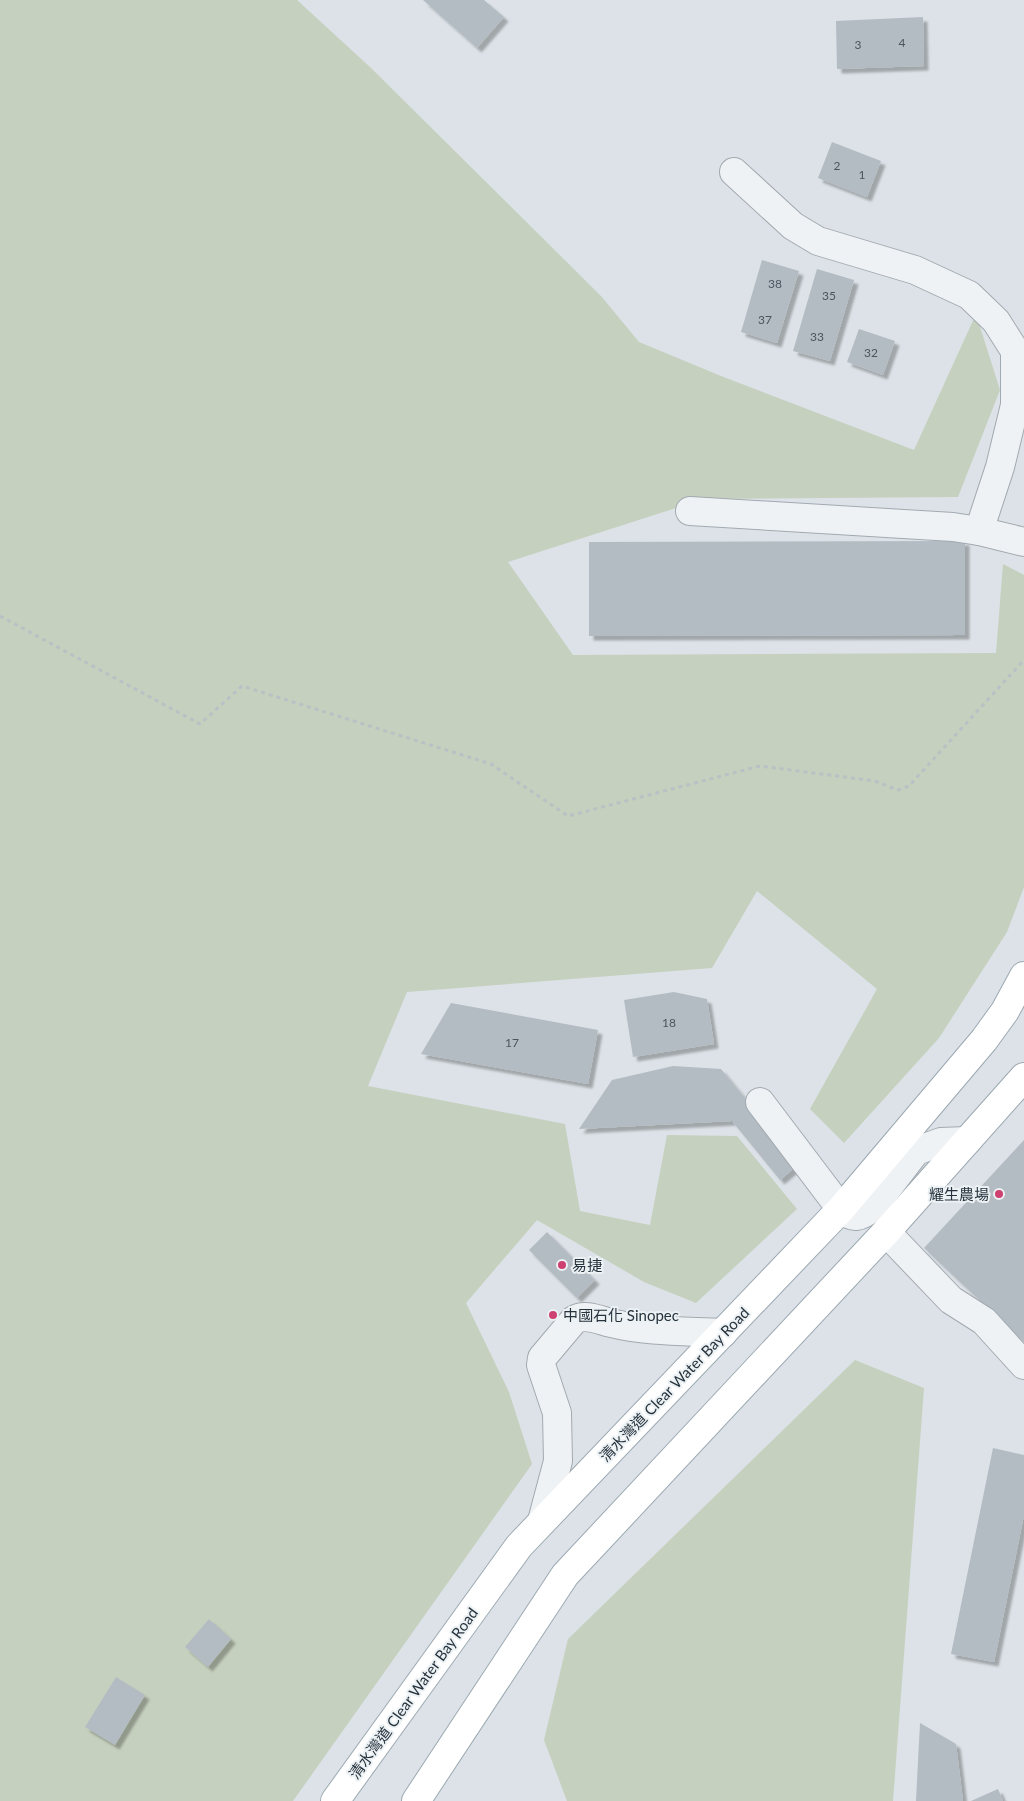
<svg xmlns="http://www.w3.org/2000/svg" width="1024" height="1801" font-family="Lato,'Noto Sans TC',sans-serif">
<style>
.green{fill:#c6d0be}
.building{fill:#b4bcc3;filter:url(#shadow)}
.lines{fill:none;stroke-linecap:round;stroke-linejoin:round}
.minor-casing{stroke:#a2aab1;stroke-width:30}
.major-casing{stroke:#9ca9b2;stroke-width:30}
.path{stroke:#bbc0c5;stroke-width:3;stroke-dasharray:4 4;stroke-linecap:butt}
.minor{stroke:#eff2f5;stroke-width:28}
.major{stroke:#fff;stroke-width:28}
.poi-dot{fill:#cd406f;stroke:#ecf1f4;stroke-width:2}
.labels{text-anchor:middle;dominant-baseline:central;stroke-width:4;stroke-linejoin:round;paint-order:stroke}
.number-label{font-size:12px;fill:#4a555e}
.poi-label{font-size:15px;fill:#26333d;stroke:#ecf1f4;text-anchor:start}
.street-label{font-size:15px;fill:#26333d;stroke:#ecf1f4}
</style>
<defs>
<filter id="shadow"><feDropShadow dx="4.5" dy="4.5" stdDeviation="1" flood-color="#0004"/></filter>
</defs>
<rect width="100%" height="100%" fill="#dce2e7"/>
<g class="green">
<path d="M 0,0 L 297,0 L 370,67 L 601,296 L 639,342 L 721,376 L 914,450 L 976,314 L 1000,390 L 958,497 L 704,499 L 508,562 L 573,655 L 996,653 L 1003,564 L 1024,575 L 1024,887 L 1007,932 L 939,1038 L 844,1143 L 810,1109 L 877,989 L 757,891 L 712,968 L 407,992 L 368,1086 L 565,1124 L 580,1211 L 650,1225 L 667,1135 L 737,1136 L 797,1209 L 696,1303 L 644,1282 L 537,1220 L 466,1303 L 509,1392 L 532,1464 L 293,1801 L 0,1801 Z"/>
<path d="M 855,1360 L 924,1388 L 893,1801 L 567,1801 L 544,1740 L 568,1639 Z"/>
</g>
<g class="building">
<path d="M 423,0 L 484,0 L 504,17 L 477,48 Z"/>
<path d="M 923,17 L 924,66 L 837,69 L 836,21 Z"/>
<path d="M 832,142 L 881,161 L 867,197 L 818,178 Z"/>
<path d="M 762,260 L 799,271 L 777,343 L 741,332 Z"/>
<path d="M 817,269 L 854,280 L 830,361 L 793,351 Z"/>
<path d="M 859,329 L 895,341 L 883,375 L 847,362 Z"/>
<path d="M 965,541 L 965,635 L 589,636 L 589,542 Z"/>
<path d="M 674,992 L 707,999 L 714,1044 L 633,1057 L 624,1000 Z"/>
<path d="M 451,1003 L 598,1030 L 588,1084 L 421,1054 Z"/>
<path d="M 673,1066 L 721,1069 L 799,1164 L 780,1180 L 732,1121 L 579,1129 L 612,1080 Z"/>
<path d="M 1024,1140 L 1024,1342 L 924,1248 Z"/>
<path d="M 547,1232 L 595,1280 L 577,1298 L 529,1250 Z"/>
<path d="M 993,1448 L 1024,1455 L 1024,1515 L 994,1662 L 951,1654 Z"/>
<path d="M 209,1619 L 231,1639 L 208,1667 L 185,1647 Z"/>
<path d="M 116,1677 L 145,1695 L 115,1745 L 85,1727 Z"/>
<path d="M 920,1723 L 956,1744 L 963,1801 L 916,1801 Z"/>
<path d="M 998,1789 L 1003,1801 L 971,1801 Z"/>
</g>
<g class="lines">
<g class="minor-casing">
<g id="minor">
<path d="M 734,172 L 793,226 L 818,241 L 915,270 L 969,295 L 996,321 L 1015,351 L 1015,405 L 1000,467 L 979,531"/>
<path d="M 690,511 L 953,527 L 979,531 L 1024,542"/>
<path d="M 760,1102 L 841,1209 C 853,1220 861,1217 873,1207 L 916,1151 L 941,1142 L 967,1141"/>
<path d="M 886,1232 L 951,1300 L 984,1321 L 1024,1365"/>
<path d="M 542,1521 L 558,1461 L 557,1413 L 541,1365 L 542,1358 L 574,1320 C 585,1313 599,1320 611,1323 C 647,1332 686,1331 723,1333"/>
</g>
</g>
<g class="major-casing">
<g id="major">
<path d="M 335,1801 L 519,1546 L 841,1209 L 984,1040 L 1005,1011 L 1024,976"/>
<path d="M 416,1801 L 565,1575 L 886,1232 L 1024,1077"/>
</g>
</g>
<path class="path" d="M 0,616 L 200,724 L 242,686 L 491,764 L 568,816 L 760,766 L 875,781 L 898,790 L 909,786 L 1024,660"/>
<use href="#minor" class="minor"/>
<use href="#major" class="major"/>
</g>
<g class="poi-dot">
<circle cx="999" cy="1194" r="5"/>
<circle cx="562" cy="1265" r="5"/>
<circle cx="553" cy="1315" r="5"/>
</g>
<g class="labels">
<g class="number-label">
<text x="902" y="42">4</text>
<text x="858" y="44">3</text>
<text x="837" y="165">2</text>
<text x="862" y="174">1</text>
<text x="775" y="283">38</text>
<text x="829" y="295">35</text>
<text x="765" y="319">37</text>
<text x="817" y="336">33</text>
<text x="871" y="352">32</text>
<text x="669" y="1022">18</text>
<text x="512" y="1042">17</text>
</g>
<g class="poi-label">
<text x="989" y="1194" text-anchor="end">耀生農場</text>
<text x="572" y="1265">易捷</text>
<text x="563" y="1315">中國石化 Sinopec</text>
</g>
<g class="street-label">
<text transform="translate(674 1384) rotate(-46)">清水灣道 Clear Water Bay Road</text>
<text transform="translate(413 1693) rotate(-54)">清水灣道 Clear Water Bay Road</text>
</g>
</g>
</svg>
